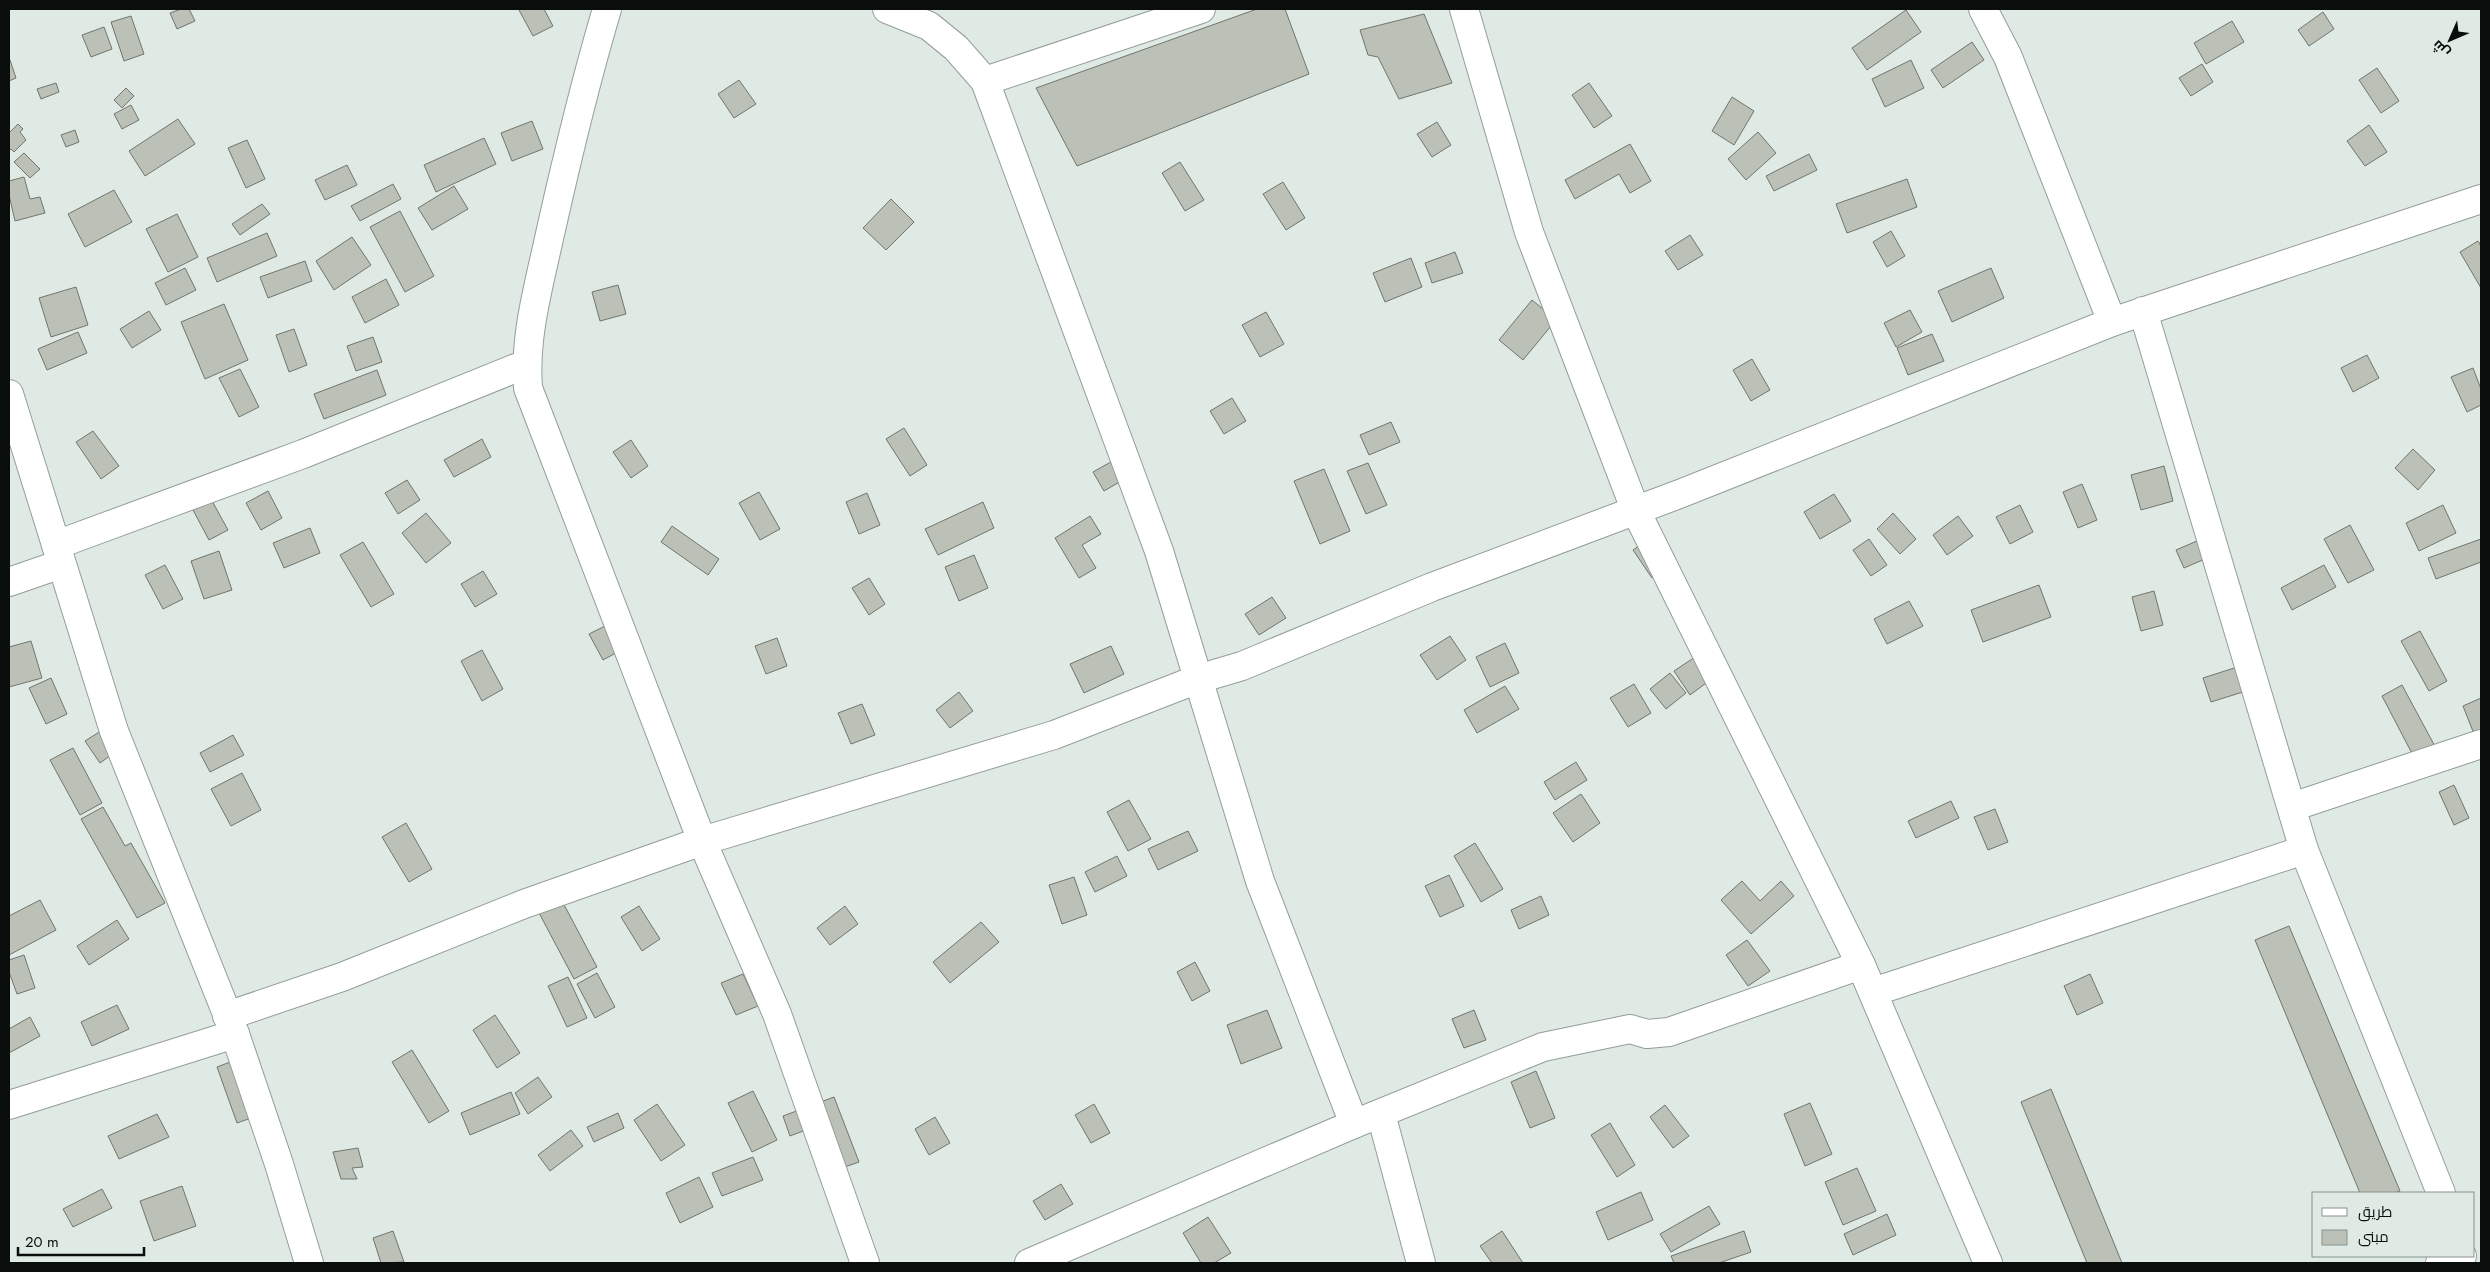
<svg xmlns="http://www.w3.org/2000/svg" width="2490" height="1272" font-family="Jost,Cairo,sans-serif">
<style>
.building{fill:#bcc1b8;stroke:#71756d}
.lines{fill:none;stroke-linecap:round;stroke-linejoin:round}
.minor-casing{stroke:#949e98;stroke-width:30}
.minor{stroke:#fff;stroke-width:28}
</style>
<rect width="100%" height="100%" fill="#dfeae4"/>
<g class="building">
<path d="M 181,9 L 189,9 L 195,21 L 177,29 L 170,13 Z"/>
<path d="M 521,9 L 544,9 L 553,26 L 533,36 L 519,10 Z"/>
<path d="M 1257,9 L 1285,9 L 1309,74 L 1077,166 L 1036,88 Z"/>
<path d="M 1906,10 L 1921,32 L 1867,70 L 1852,48 Z"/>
<path d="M 2323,12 L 2334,29 L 2309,46 L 2298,30 Z"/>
<path d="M 1424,14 L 1452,83 L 1399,99 L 1378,57 L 1368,55 L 1360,30 Z"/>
<path d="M 131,16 L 144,54 L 124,61 L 111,22 Z"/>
<path d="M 2232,21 L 2244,42 L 2206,64 L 2194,43 Z"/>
<path d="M 104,27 L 112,49 L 91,57 L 82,35 Z"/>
<path d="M 1972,42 L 1984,60 L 1943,88 L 1931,70 Z"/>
<path d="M 10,60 L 16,78 L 9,81 L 9,61 Z"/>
<path d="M 1911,60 L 1924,88 L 1885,107 L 1872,79 Z"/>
<path d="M 2202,64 L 2213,82 L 2191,96 L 2179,78 Z"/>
<path d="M 2377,68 L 2399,101 L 2381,113 L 2359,80 Z"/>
<path d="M 739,80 L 756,104 L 734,118 L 718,94 Z"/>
<path d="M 56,83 L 59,92 L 41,99 L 37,89 Z"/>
<path d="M 1589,83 L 1612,116 L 1594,128 L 1572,95 Z"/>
<path d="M 126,88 L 134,96 L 122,108 L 114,100 Z"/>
<path d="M 1732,97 L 1754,111 L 1734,145 L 1712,131 Z"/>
<path d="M 131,105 L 139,120 L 122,129 L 114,114 Z"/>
<path d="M 178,119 L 195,144 L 145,176 L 129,151 Z"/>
<path d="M 532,121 L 543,149 L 512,161 L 501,133 Z"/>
<path d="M 1437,122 L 1451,145 L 1432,157 L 1417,134 Z"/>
<path d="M 18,124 L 23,129 L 20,132 L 26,140 L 14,152 L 11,149 L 9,151 L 9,133 Z"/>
<path d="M 2369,125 L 2387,152 L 2365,166 L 2347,141 Z"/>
<path d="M 75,130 L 79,142 L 66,147 L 61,135 Z"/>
<path d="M 1758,132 L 1776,153 L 1746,180 L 1728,159 Z"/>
<path d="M 484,138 L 496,164 L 436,192 L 424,165 Z"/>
<path d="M 247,140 L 265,179 L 246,188 L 228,148 Z"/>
<path d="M 1630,144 L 1651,181 L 1630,193 L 1619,174 L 1575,199 L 1565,180 Z"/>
<path d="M 24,153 L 40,169 L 30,178 L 14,162 Z"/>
<path d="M 1809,154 L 1817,170 L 1774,191 L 1766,176 Z"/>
<path d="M 1180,162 L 1204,200 L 1185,211 L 1162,173 Z"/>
<path d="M 347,165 L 357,185 L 325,200 L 315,180 Z"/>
<path d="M 24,177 L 30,199 L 40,197 L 45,213 L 15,221 L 9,195 L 9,181 Z"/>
<path d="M 1907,179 L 1917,207 L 1847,233 L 1836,204 Z"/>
<path d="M 1283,182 L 1305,218 L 1286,230 L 1263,194 Z"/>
<path d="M 393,184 L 401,199 L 360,221 L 351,206 Z"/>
<path d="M 454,186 L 468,209 L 432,230 L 418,208 Z"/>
<path d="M 114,190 L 132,222 L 85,247 L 68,214 Z"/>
<path d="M 891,199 L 914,222 L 886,250 L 863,228 Z"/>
<path d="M 262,204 L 270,214 L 240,235 L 232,224 Z"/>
<path d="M 400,211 L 434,276 L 405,292 L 370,227 Z"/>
<path d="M 177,214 L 198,257 L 168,272 L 146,229 Z"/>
<path d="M 1891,231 L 1905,256 L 1887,267 L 1873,242 Z"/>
<path d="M 267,233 L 277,256 L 217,282 L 207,258 Z"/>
<path d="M 1690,235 L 1703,255 L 1678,270 L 1665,251 Z"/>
<path d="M 352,237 L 371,265 L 334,290 L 316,261 Z"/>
<path d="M 2478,241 L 2481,246 L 2481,288 L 2460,252 Z"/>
<path d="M 1455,252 L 1463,273 L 1432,283 L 1425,263 Z"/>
<path d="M 1411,258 L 1422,287 L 1385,302 L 1373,273 Z"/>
<path d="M 305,261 L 312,281 L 268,298 L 260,277 Z"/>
<path d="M 185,268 L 196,290 L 166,305 L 155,283 Z"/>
<path d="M 1991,268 L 2004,298 L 1952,322 L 1938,291 Z"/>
<path d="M 386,279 L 399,305 L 365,323 L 352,297 Z"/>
<path d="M 618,285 L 626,314 L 600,321 L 592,292 Z"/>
<path d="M 76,287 L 88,325 L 51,337 L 39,298 Z"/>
<path d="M 1532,300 L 1556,320 L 1523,360 L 1499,340 Z"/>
<path d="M 224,304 L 248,360 L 205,379 L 181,322 Z"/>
<path d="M 1910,310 L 1922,332 L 1896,347 L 1884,323 Z"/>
<path d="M 149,311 L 161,330 L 132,348 L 120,329 Z"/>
<path d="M 1266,312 L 1284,344 L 1260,357 L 1242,325 Z"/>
<path d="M 294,329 L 307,365 L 289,372 L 276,335 Z"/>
<path d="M 78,332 L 87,353 L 47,370 L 38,349 Z"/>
<path d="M 1932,334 L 1944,361 L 1908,375 L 1897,348 Z"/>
<path d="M 373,337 L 382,362 L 356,371 L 347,346 Z"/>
<path d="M 2367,355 L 2379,378 L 2353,392 L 2341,368 Z"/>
<path d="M 1752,359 L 1770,390 L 1751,401 L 1733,370 Z"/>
<path d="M 2473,368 L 2481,389 L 2481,405 L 2467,412 L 2451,377 Z"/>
<path d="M 240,369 L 259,407 L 239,417 L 219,378 Z"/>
<path d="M 377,370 L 386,395 L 324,419 L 314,394 Z"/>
<path d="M 1232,398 L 1246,421 L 1224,434 L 1210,411 Z"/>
<path d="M 1391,422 L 1400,442 L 1369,455 L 1360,435 Z"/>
<path d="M 904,428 L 927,465 L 910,476 L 886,439 Z"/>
<path d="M 93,431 L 119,466 L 101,479 L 76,442 Z"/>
<path d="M 482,439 L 491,457 L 454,477 L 444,460 Z"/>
<path d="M 631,440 L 648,466 L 631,478 L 613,452 Z"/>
<path d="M 2413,449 L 2435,470 L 2418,490 L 2395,468 Z"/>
<path d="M 1125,454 L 1135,473 L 1104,491 L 1093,472 Z"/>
<path d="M 1368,463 L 1387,505 L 1366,514 L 1347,471 Z"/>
<path d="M 2164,466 L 2173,501 L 2141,510 L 2131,475 Z"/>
<path d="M 1324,469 L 1350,531 L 1320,544 L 1294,481 Z"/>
<path d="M 407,480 L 420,500 L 398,514 L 385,493 Z"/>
<path d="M 2082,484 L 2097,520 L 2078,528 L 2063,492 Z"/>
<path d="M 268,491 L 282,518 L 261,530 L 246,503 Z"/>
<path d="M 759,492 L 780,529 L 760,540 L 739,503 Z"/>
<path d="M 867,493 L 880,525 L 859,534 L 846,502 Z"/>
<path d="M 1834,494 L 1851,521 L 1820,539 L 1804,512 Z"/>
<path d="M 211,499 L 228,530 L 209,540 L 193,510 Z"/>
<path d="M 983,502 L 994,528 L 938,555 L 925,529 Z"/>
<path d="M 2020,505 L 2033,532 L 2010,544 L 1996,517 Z"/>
<path d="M 2443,505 L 2456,533 L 2419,551 L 2406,523 Z"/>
<path d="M 426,513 L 451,543 L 426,563 L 402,533 Z"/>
<path d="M 1893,513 L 1916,539 L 1900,554 L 1877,529 Z"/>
<path d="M 1090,516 L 1101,534 L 1082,545 L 1096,568 L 1079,578 L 1055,538 Z"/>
<path d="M 1958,516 L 1973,536 L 1947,555 L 1933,535 Z"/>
<path d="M 2350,525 L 2374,570 L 2348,583 L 2324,539 Z"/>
<path d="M 672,526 L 719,559 L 708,575 L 661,542 Z"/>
<path d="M 310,528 L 320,553 L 284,568 L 273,543 Z"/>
<path d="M 1654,535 L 1673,562 L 1652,578 L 1633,550 Z"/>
<path d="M 2211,535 L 2219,553 L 2184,568 L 2176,550 Z"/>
<path d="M 1869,539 L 1887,565 L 1871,576 L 1853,550 Z"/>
<path d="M 2481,539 L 2481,562 L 2436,579 L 2428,558 Z"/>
<path d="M 363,542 L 394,594 L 371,607 L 340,555 Z"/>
<path d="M 219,551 L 232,590 L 204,599 L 191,561 Z"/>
<path d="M 974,555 L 988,588 L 959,601 L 945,567 Z"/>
<path d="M 165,565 L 183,599 L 163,609 L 145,575 Z"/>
<path d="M 2324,565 L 2336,587 L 2292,610 L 2281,588 Z"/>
<path d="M 483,571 L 497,594 L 475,607 L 461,584 Z"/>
<path d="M 869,578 L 885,604 L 869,615 L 852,588 Z"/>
<path d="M 2039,585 L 2051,617 L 1983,642 L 1971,610 Z"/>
<path d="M 2154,591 L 2163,625 L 2141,631 L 2132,597 Z"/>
<path d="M 1272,597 L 1286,618 L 1259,635 L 1245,614 Z"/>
<path d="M 1909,601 L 1923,626 L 1887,644 L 1874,619 Z"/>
<path d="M 609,624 L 623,649 L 603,660 L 589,634 Z"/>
<path d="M 2420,631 L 2447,681 L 2429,691 L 2401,641 Z"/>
<path d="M 1450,636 L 1466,660 L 1437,680 L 1420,655 Z"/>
<path d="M 777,638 L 787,666 L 766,674 L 755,646 Z"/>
<path d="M 31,641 L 42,678 L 9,687 L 9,647 Z"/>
<path d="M 1505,643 L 1519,673 L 1490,687 L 1476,657 Z"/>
<path d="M 1111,646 L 1124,674 L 1084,693 L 1070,664 Z"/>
<path d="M 482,650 L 503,689 L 482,701 L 461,661 Z"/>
<path d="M 1698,655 L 1713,678 L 1690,695 L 1674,671 Z"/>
<path d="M 2253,662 L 2262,686 L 2211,702 L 2203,678 Z"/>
<path d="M 1670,673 L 1686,693 L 1666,709 L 1650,689 Z"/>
<path d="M 51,678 L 67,714 L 46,724 L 29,688 Z"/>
<path d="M 1634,684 L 1651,713 L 1628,727 L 1610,698 Z"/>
<path d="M 2402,685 L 2438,752 L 2417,763 L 2382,696 Z"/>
<path d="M 1505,686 L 1519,709 L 1477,733 L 1464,710 Z"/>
<path d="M 959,692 L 973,711 L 950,728 L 936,710 Z"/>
<path d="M 2481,698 L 2481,731 L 2474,734 L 2463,706 Z"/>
<path d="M 862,704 L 875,735 L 851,744 L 838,713 Z"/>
<path d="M 104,729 L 118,750 L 100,763 L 85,741 Z"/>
<path d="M 233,735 L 244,755 L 210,772 L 200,753 Z"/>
<path d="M 73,748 L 102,803 L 80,815 L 50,760 Z"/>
<path d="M 1576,762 L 1587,780 L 1555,800 L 1544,782 Z"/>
<path d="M 242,773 L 261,810 L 231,826 L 211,789 Z"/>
<path d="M 2454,785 L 2469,818 L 2454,825 L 2439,792 Z"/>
<path d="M 1581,794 L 1600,823 L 1573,842 L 1553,813 Z"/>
<path d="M 1129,800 L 1151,839 L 1128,851 L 1107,812 Z"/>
<path d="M 1951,801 L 1959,818 L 1916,838 L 1908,821 Z"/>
<path d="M 103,807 L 125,846 L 131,843 L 165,903 L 137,918 L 81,819 Z"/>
<path d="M 1995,809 L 2008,842 L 1988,850 L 1974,817 Z"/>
<path d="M 406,823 L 432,869 L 409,882 L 382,837 Z"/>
<path d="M 1188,831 L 1198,851 L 1158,870 L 1148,849 Z"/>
<path d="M 1475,843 L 1503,889 L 1481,902 L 1454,856 Z"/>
<path d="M 1117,856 L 1127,876 L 1095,892 L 1085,872 Z"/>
<path d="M 1449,875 L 1464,906 L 1440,917 L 1425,886 Z"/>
<path d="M 1074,877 L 1087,915 L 1062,924 L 1049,885 Z"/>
<path d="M 1742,881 L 1760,901 L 1781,881 L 1794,896 L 1751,934 L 1721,900 Z"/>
<path d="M 1541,896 L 1549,915 L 1519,929 L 1511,910 Z"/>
<path d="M 561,899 L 597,967 L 574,979 L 538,911 Z"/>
<path d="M 40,900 L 56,930 L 9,955 L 9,916 Z"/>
<path d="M 639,906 L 660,939 L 642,951 L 621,917 Z"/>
<path d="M 845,906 L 858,924 L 830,945 L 817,928 Z"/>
<path d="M 117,920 L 129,939 L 89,965 L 77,946 Z"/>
<path d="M 981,922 L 999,942 L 950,983 L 933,962 Z"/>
<path d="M 2289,926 L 2400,1191 L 2394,1193 L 2360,1193 L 2255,940 Z"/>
<path d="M 1747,940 L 1770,971 L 1748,986 L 1726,955 Z"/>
<path d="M 24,955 L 35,988 L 17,994 L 9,972 L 9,960 Z"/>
<path d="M 1195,962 L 1210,991 L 1192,1001 L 1177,972 Z"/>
<path d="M 597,973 L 615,1007 L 595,1018 L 577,984 Z"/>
<path d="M 743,974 L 758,1006 L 736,1015 L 721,983 Z"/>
<path d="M 2090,974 L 2103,1003 L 2077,1015 L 2064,986 Z"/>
<path d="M 568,977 L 587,1018 L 567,1027 L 548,986 Z"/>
<path d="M 117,1005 L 129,1029 L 92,1046 L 81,1022 Z"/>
<path d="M 1267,1010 L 1282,1048 L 1241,1064 L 1227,1025 Z"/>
<path d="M 1474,1010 L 1486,1040 L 1464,1048 L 1452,1019 Z"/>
<path d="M 495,1015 L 520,1053 L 497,1068 L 473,1030 Z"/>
<path d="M 30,1017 L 40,1036 L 9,1053 L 9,1029 Z"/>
<path d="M 412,1050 L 449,1111 L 429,1123 L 392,1062 Z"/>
<path d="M 254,1053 L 274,1110 L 237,1123 L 217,1067 Z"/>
<path d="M 1536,1071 L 1555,1118 L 1530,1128 L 1511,1082 Z"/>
<path d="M 538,1077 L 552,1097 L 528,1114 L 515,1093 Z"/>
<path d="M 2051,1089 L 2122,1263 L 2087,1263 L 2021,1102 Z"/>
<path d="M 753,1091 L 777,1140 L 752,1152 L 728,1103 Z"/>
<path d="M 511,1092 L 520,1114 L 470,1135 L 461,1113 Z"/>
<path d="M 834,1097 L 859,1162 L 836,1170 L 819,1125 L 790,1136 L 783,1116 Z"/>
<path d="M 1810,1103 L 1832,1154 L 1805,1166 L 1784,1114 Z"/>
<path d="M 657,1104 L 685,1145 L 661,1161 L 634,1120 Z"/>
<path d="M 1094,1104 L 1110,1133 L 1091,1143 L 1075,1115 Z"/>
<path d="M 1665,1105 L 1689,1136 L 1673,1148 L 1650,1117 Z"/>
<path d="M 618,1113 L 624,1128 L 594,1142 L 587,1127 Z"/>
<path d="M 157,1114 L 169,1137 L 119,1159 L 108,1136 Z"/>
<path d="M 935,1117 L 950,1143 L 929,1155 L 915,1129 Z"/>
<path d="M 1610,1123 L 1635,1165 L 1617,1177 L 1591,1135 Z"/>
<path d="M 571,1130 L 583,1146 L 550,1171 L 538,1155 Z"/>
<path d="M 358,1148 L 363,1167 L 352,1168 L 357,1179 L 341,1179 L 333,1152 Z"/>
<path d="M 753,1157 L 763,1180 L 722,1196 L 712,1173 Z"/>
<path d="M 1857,1168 L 1876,1211 L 1843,1225 L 1825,1182 Z"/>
<path d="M 699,1177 L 713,1207 L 680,1223 L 666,1193 Z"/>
<path d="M 1061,1184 L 1073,1204 L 1045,1220 L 1033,1201 Z"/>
<path d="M 182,1186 L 196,1226 L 154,1241 L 140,1201 Z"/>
<path d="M 102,1189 L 112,1208 L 73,1227 L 63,1209 Z"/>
<path d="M 1641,1192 L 1653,1220 L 1608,1240 L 1596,1212 Z"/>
<path d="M 1709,1206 L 1720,1224 L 1671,1252 L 1660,1234 Z"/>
<path d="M 1887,1214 L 1896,1235 L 1853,1255 L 1844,1234 Z"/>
<path d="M 1208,1217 L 1231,1253 L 1214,1263 L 1201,1263 L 1183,1233 Z"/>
<path d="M 393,1231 L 404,1262 L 381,1263 L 373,1238 Z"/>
<path d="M 1502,1231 L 1523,1263 L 1492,1263 L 1480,1246 Z"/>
<path d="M 1744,1231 L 1751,1252 L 1719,1263 L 1674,1263 L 1671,1256 Z"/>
</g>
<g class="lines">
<g class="minor-casing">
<g id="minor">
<path d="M 607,9 C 585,83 567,158 550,234 C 539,285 524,336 528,388 L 702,841 L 777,1014 L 865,1263"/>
<path d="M 887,9 L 929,26 L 956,48 L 985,81 L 1159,551 L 1260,881 L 1354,1124"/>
<path d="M 1464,9 L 1529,232 L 1635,509 L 1861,965 L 1988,1263"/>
<path d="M 1983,9 L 2008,57 L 2112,322"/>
<path d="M 985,81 L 1201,9"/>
<path d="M 2143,311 L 2304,850 L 2441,1193"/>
<path d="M 9,394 L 114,731 L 235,1034 L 279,1164 L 309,1263"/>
<path d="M 56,545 L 303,454 L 526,364"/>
<path d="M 9,582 L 61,564"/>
<path d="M 2292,807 L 2481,744"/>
<path d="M 1873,992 L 2304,850"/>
<path d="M 227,1016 L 342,977 L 524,904 L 702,841 L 1054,735 L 1198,679 L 1242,666 L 1432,587 L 1682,493 L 2112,322 L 2481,199"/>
<path d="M 9,1105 L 235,1034"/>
<path d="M 1381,1114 L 1421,1263"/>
<path d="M 1029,1263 L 1354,1124 L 1543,1047 L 1630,1029 L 1647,1034 L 1669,1032 L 1861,965"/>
<path d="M 2440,1263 L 2462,1256"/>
</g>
</g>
<use href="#minor" class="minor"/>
</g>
<rect width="2490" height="1272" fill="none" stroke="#090d0b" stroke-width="20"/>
<rect x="2312" y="1192" width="162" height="65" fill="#dfeae4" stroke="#89928d"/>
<rect x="2322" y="1208" width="25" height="8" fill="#ffffff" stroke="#89928d"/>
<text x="2358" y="1217" font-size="15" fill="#090d0b">طريق</text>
<rect x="2322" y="1230" width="25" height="15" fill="#bcc1b8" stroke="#89928d"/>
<text x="2358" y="1242" font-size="15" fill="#090d0b">مبنى</text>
<g transform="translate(2450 40) rotate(225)" stroke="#dfeae4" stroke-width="4" paint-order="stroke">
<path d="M0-4L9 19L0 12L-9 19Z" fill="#090d0b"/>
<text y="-8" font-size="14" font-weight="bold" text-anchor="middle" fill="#090d0b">ش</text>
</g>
<path d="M18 1247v8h126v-8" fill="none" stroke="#090d0b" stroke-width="2.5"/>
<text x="25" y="1247" font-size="15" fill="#090d0b" stroke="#dfeae4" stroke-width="4" paint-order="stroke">20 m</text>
</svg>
